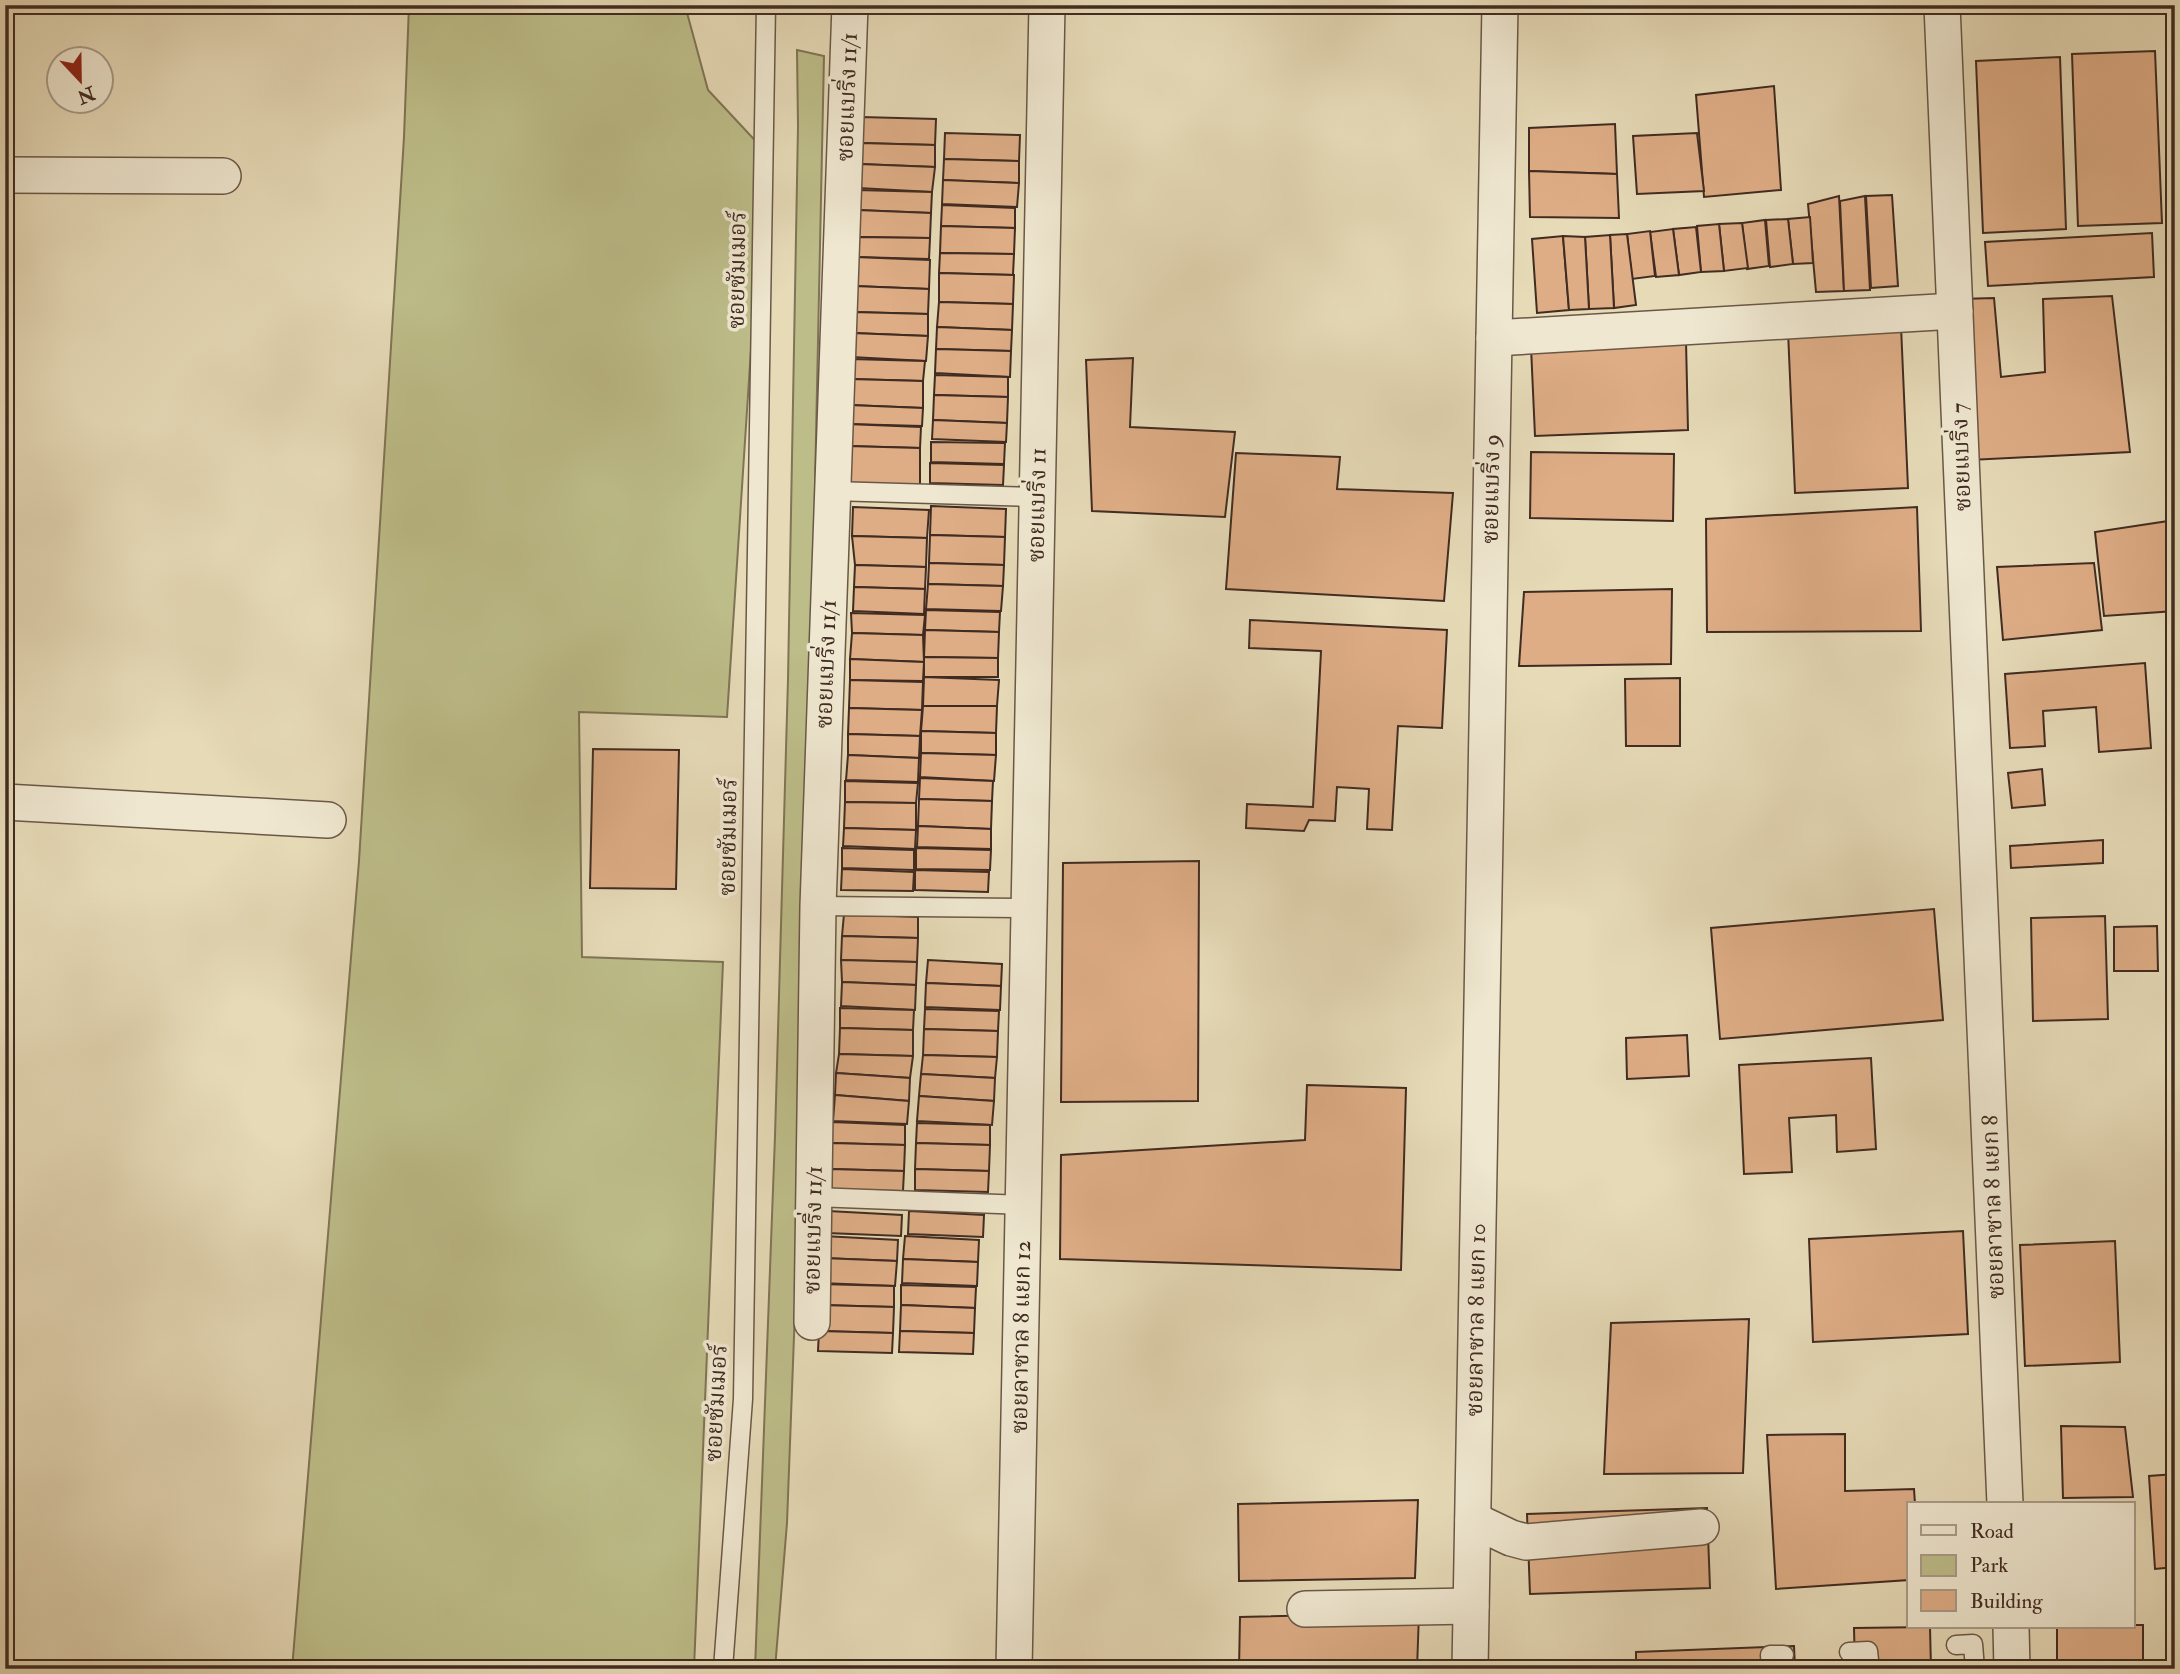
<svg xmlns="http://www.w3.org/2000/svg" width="2180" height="1674" font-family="'IM FELL Double Pica','Noto Serif Thai',serif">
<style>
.green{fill:#bdbd89;stroke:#7f7456;stroke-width:2}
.building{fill:#dead86;stroke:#412c22;stroke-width:2}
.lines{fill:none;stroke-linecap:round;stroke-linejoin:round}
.service-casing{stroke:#6a5847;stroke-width:21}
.minor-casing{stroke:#6a5847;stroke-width:38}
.service{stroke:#efe7d0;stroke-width:18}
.minor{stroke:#efe7d0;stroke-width:35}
.labels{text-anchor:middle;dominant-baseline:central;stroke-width:7;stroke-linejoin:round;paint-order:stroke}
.street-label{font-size:23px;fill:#412c22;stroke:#efe7d0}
</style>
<rect width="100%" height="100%" fill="#e6dab7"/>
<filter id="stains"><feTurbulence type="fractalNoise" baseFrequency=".00286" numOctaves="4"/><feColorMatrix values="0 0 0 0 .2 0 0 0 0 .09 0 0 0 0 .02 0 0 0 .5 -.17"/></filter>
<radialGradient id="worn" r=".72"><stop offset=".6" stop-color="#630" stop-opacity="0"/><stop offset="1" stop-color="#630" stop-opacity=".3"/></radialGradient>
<g class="green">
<path d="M 409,5 L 686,9 L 708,90 L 764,150 L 727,717 L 579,712 L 582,957 L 723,962 L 694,1669 L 292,1669 L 359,861 L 404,137 Z"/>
<path d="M 797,50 L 824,56 L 815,484 L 813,829 L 787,1523 L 775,1669 L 755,1669 L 775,1136 L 788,679 L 798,126 Z"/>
</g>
<g class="building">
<path d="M 2155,51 L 2162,223 L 2078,226 L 2072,54 Z"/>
<path d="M 2060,57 L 2066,229 L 1983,233 L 1976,61 Z"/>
<path d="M 1774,86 L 1781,190 L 1704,197 L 1696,95 Z"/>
<path d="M 861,117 L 936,119 L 935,145 L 860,143 Z"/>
<path d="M 1615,124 L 1617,174 L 1529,171 L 1529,128 Z"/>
<path d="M 945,133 L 1020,135 L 1019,161 L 944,159 Z"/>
<path d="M 1697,133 L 1704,191 L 1637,194 L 1633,136 Z"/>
<path d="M 860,143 L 935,145 L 935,167 L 859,164 Z"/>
<path d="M 944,159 L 1019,161 L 1019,183 L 943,180 Z"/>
<path d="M 859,164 L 935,167 L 932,192 L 858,188 Z"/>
<path d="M 1529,171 L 1617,174 L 1619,218 L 1530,217 Z"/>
<path d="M 943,180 L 1019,183 L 1017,207 L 942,204 Z"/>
<path d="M 857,190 L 932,192 L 931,213 L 857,210 Z"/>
<path d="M 1892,195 L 1898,286 L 1871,288 L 1866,196 Z"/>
<path d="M 1839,196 L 1844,291 L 1816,292 L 1808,204 Z"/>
<path d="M 1865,196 L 1870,290 L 1844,291 L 1840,201 Z"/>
<path d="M 942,205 L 1015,208 L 1015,228 L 941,226 Z"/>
<path d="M 857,210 L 931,213 L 930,238 L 856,237 Z"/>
<path d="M 1810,217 L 1813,263 L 1793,264 L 1788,219 Z"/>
<path d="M 1788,219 L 1793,264 L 1770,267 L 1766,220 Z"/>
<path d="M 1765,220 L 1769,266 L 1747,269 L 1742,223 Z"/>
<path d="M 1742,223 L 1748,268 L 1724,271 L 1719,224 Z"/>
<path d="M 1719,224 L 1724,271 L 1701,272 L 1697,226 Z"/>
<path d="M 941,226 L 1015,228 L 1014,254 L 940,253 Z"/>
<path d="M 1696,227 L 1701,272 L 1679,275 L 1673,229 Z"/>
<path d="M 1673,229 L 1679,275 L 1656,277 L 1650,232 Z"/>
<path d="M 1650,231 L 1655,276 L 1632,279 L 1627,234 Z"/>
<path d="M 2152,233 L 2154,277 L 1988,286 L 1985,242 Z"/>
<path d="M 1627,234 L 1636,305 L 1614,308 L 1610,235 Z"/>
<path d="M 1610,235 L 1614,308 L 1589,309 L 1585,237 Z"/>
<path d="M 1563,236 L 1569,310 L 1537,313 L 1532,239 Z"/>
<path d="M 1563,236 L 1585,237 L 1589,309 L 1569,310 Z"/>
<path d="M 856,237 L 930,238 L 929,259 L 855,257 Z"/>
<path d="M 940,253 L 1014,254 L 1013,275 L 939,273 Z"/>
<path d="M 855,257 L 930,260 L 929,289 L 854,286 Z"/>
<path d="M 939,273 L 1014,275 L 1013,304 L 939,302 Z"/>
<path d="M 854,286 L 929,289 L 928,314 L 853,312 Z"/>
<path d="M 2112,296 L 2130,452 L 1970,460 L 1960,299 L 1994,298 L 2001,377 L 2045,372 L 2043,299 Z"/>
<path d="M 939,302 L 1013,304 L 1012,330 L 937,327 Z"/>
<path d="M 853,312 L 928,314 L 928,336 L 852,333 Z"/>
<path d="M 1901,326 L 1908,488 L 1795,493 L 1788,331 Z"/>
<path d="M 937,327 L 1012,330 L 1011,351 L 936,349 Z"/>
<path d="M 852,333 L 928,336 L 926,361 L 851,357 Z"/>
<path d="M 1686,341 L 1688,430 L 1535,436 L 1531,347 Z"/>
<path d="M 936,349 L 1011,351 L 1010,377 L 935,373 Z"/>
<path d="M 1133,358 L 1130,427 L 1235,432 L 1225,517 L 1092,511 L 1086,360 Z"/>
<path d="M 850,359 L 925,361 L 923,381 L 850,379 Z"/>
<path d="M 935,375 L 1008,377 L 1008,397 L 934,395 Z"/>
<path d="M 850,379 L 923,381 L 923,408 L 849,405 Z"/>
<path d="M 934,395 L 1008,397 L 1007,423 L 933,420 Z"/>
<path d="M 849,405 L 923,408 L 922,426 L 847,424 Z"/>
<path d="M 933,420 L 1007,423 L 1006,442 L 932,439 Z"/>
<path d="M 847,424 L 921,427 L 920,448 L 847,446 Z"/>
<path d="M 931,442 L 1005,443 L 1004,464 L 931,462 Z"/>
<path d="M 847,446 L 920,448 L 920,486 L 846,484 Z"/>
<path d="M 1531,452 L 1674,454 L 1673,521 L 1530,518 Z"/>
<path d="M 1236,453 L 1340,457 L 1337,489 L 1453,493 L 1444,601 L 1226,589 Z"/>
<path d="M 930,463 L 1004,465 L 1003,485 L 930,483 Z"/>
<path d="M 931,506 L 1006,509 L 1005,537 L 930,535 Z"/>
<path d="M 853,507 L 929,510 L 927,538 L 852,536 Z"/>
<path d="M 1917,507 L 1921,631 L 1707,632 L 1706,519 Z"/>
<path d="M 2175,520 L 2175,611 L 2104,616 L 2095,532 Z"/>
<path d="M 930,535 L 1005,537 L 1004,565 L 929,563 Z"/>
<path d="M 852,536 L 927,538 L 926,567 L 855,565 Z"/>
<path d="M 929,563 L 1004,565 L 1003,586 L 928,584 Z"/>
<path d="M 2094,563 L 2102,630 L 2003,640 L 1997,567 Z"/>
<path d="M 855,565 L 926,567 L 925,589 L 854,587 Z"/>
<path d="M 928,584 L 1003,586 L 1001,611 L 926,609 Z"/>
<path d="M 854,587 L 925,589 L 924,614 L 853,611 Z"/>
<path d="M 1672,589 L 1671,664 L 1519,666 L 1524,592 Z"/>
<path d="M 926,610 L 1000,612 L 999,632 L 925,630 Z"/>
<path d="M 851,613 L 925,615 L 923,635 L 852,633 Z"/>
<path d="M 1250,620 L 1447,630 L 1442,728 L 1398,726 L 1392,830 L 1367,829 L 1369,789 L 1337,787 L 1335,821 L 1309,820 L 1304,831 L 1246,828 L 1247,804 L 1313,807 L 1321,651 L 1249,648 Z"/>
<path d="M 925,630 L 999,632 L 998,658 L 924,657 Z"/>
<path d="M 852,633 L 923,635 L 924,662 L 850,659 Z"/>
<path d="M 924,657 L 998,658 L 998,677 L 924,677 Z"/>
<path d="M 850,659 L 924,662 L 923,681 L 850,680 Z"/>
<path d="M 2145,663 L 2151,748 L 2099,752 L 2096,707 L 2043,711 L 2045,746 L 2010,748 L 2005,674 Z"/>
<path d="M 924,677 L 999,680 L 997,706 L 923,706 Z"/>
<path d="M 1680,678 L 1680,746 L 1626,746 L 1625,679 Z"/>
<path d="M 850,680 L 923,682 L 922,710 L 849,708 Z"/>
<path d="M 923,706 L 997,706 L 996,733 L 921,731 Z"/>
<path d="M 849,708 L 922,710 L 920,736 L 848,734 Z"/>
<path d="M 921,731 L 996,733 L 996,755 L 921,753 Z"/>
<path d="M 848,734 L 920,736 L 919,758 L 848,755 Z"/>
<path d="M 593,749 L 679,750 L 676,889 L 590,888 Z"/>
<path d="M 921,753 L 996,755 L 994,781 L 920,777 Z"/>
<path d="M 848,755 L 919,758 L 918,782 L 846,780 Z"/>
<path d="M 2042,769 L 2045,805 L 2012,808 L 2008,773 Z"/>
<path d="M 920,778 L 993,781 L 992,801 L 919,799 Z"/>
<path d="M 845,781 L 918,783 L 916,803 L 845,802 Z"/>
<path d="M 919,799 L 992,801 L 991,829 L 918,826 Z"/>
<path d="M 845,802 L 916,803 L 916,830 L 844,828 Z"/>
<path d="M 918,826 L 991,829 L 991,849 L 917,847 Z"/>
<path d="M 844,828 L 916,830 L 915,849 L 843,846 Z"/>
<path d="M 2103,840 L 2103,863 L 2011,868 L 2010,846 Z"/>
<path d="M 842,848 L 914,850 L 914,870 L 842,868 Z"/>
<path d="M 916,848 L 991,850 L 990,870 L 916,869 Z"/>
<path d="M 1199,861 L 1198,1101 L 1061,1102 L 1063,863 Z"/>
<path d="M 842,869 L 914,872 L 913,891 L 841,890 Z"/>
<path d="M 915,870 L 989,872 L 988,892 L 915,890 Z"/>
<path d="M 1934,909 L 1943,1020 L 1720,1039 L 1711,928 Z"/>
<path d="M 844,914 L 918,917 L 918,938 L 842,936 Z"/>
<path d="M 2105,916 L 2108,1019 L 2033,1021 L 2031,918 Z"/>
<path d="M 2157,926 L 2158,971 L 2114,971 L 2114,927 Z"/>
<path d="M 842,936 L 918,938 L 917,962 L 841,960 Z"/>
<path d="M 841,960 L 917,962 L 916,985 L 842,982 Z"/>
<path d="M 928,960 L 1002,964 L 1001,986 L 926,983 Z"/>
<path d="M 842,982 L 916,985 L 915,1010 L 841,1006 Z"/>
<path d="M 926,983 L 1001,986 L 1000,1010 L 925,1007 Z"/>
<path d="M 840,1008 L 914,1010 L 913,1030 L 840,1028 Z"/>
<path d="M 925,1009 L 999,1011 L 998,1031 L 924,1029 Z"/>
<path d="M 840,1028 L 913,1030 L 913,1056 L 839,1054 Z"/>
<path d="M 924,1029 L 998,1031 L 997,1057 L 923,1055 Z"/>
<path d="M 1687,1035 L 1689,1076 L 1627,1079 L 1626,1038 Z"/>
<path d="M 839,1054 L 913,1056 L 910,1078 L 836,1073 Z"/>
<path d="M 923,1055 L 997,1057 L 995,1078 L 921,1074 Z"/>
<path d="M 1871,1058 L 1876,1149 L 1837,1152 L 1836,1115 L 1789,1118 L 1792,1172 L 1744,1174 L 1739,1065 Z"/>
<path d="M 836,1073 L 910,1078 L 909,1101 L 835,1095 Z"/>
<path d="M 921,1074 L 995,1078 L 994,1101 L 919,1096 Z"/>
<path d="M 1307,1085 L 1406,1088 L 1401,1270 L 1060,1259 L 1061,1155 L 1305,1140 Z"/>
<path d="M 835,1095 L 909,1101 L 907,1124 L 833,1121 Z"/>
<path d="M 919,1096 L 994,1101 L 992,1125 L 917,1121 Z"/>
<path d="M 832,1122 L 905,1125 L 905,1145 L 831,1143 Z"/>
<path d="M 917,1123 L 990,1125 L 990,1145 L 916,1143 Z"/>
<path d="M 831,1143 L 905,1145 L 904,1171 L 830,1169 Z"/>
<path d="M 916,1143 L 990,1145 L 989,1171 L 915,1169 Z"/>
<path d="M 830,1169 L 904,1171 L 903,1191 L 830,1190 Z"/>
<path d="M 915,1169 L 989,1171 L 988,1192 L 915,1190 Z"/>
<path d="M 828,1211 L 902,1215 L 901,1236 L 827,1233 Z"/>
<path d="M 909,1211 L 984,1215 L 983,1237 L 908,1234 Z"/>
<path d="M 1963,1231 L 1968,1334 L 1813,1342 L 1809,1239 Z"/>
<path d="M 823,1236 L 898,1240 L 897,1261 L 822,1258 Z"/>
<path d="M 905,1236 L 979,1240 L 978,1262 L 903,1259 Z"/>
<path d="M 2115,1241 L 2120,1362 L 2025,1366 L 2020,1245 Z"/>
<path d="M 822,1258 L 897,1261 L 895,1286 L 820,1283 Z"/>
<path d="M 903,1259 L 978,1262 L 977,1286 L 902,1283 Z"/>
<path d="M 820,1284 L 894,1286 L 894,1307 L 820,1305 Z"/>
<path d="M 901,1285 L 976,1287 L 975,1308 L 901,1305 Z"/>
<path d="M 820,1305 L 894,1307 L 893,1333 L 819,1331 Z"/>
<path d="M 901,1305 L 975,1308 L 974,1333 L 900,1331 Z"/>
<path d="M 1749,1319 L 1743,1473 L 1604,1474 L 1611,1323 Z"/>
<path d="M 819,1331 L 893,1333 L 892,1353 L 818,1351 Z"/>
<path d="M 900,1331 L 974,1333 L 973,1354 L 899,1352 Z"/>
<path d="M 2061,1426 L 2125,1427 L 2133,1497 L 2063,1498 Z"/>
<path d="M 1845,1434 L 1845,1491 L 1914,1489 L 1915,1504 L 1909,1504 L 1909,1580 L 1776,1589 L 1767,1435 Z"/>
<path d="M 2175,1474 L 2175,1567 L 2155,1569 L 2149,1476 Z"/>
<path d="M 1418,1500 L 1415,1578 L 1239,1581 L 1238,1504 Z"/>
<path d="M 1707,1508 L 1710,1588 L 1530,1594 L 1527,1514 Z"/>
<path d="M 1419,1613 L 1417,1669 L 1239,1669 L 1240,1617 Z"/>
<path d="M 2133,1625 L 2143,1625 L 2143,1669 L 2057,1669 L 2057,1627 Z"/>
<path d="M 1930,1627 L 1931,1669 L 1855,1669 L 1854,1628 Z"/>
<path d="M 1794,1646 L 1795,1669 L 1636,1669 L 1636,1652 Z"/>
</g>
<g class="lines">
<g class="service-casing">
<g id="service">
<path d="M 832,491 L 1037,497"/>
<path d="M 818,906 L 1029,908"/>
<path d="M 814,1197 L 1023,1205"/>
<path d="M 1956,1645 L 1973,1644 L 1975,1669"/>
<path d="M 1849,1652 L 1868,1651 L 1870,1669"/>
<path d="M 723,1669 L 743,1399 L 766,5"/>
<path d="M 1771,1669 L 1770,1655 L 1784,1655"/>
</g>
</g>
<g class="minor-casing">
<g id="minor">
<path d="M 1942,5 L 2005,1504"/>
<path d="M 5,175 L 223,176"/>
<path d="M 1494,338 L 1955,311"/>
<path d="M 5,802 L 328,820"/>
<path d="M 812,1322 L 818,906 L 850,5"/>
<path d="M 1473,1520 L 1511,1538 L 1526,1542 L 1701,1527"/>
<path d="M 1305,1609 L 1471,1606"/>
<path d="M 2011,1627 L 2012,1669"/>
<path d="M 1014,1669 L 1047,5"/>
<path d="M 1470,1669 L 1500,5"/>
</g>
</g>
<use href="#service" class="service"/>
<use href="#minor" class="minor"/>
</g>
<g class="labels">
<g class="street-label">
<text transform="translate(847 97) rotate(-88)">ซอยแบริ่ง 11/1</text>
<text transform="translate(737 270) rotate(-89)">ซอยซัมเมอร์</text>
<text transform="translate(1961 457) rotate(-92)">ซอยแบริ่ง 7</text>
<text transform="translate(1491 489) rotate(-89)">ซอยแบริ่ง 9</text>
<text transform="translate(1037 505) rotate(-89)">ซอยแบริ่ง 11</text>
<text transform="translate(826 664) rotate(-88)">ซอยแบริ่ง 11/1</text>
<text transform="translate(728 837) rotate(-89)">ซอยซัมเมอร์</text>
<text transform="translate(1993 1207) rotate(-92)">ซอยลาซาล 8 แยก 8</text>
<text transform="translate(813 1230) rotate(-89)">ซอยแบริ่ง 11/1</text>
<text transform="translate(1476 1320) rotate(-89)">ซอยลาซาล 8 แยก 10</text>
<text transform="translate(1021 1337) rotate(-89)">ซอยลาซาล 8 แยก 12</text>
<text transform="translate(716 1403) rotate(-87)">ซอยซัมเมอร์</text>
</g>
</g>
<rect width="2180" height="1674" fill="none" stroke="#e6dab7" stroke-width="28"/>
<rect x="7" y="7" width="2166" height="1660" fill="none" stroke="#412c22" stroke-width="3.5"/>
<rect x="14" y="14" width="2152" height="1646" fill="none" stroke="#412c22" stroke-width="2"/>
<rect x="1907" y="1502" width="228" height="126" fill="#efe7d0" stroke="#a99c8a" stroke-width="2"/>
<rect x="1921" y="1525" width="35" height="10" fill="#efe7d0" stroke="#a99c8a" stroke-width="2"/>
<text x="1970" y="1538" font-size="21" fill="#412c22">Road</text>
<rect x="1921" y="1555" width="35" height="21" fill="#bdbd89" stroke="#a99c8a" stroke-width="2"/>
<text x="1970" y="1572" font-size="21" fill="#412c22">Park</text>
<rect x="1921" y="1590" width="35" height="21" fill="#dead86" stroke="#a99c8a" stroke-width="2"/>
<text x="1970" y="1608" font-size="21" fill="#412c22">Building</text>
<g transform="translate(80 80) rotate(158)"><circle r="33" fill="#efe7d0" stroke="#a99c8a" stroke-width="2"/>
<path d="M0-5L12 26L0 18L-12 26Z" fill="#8f2418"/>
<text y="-10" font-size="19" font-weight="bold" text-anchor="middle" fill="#412c22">N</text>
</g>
<rect width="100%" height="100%" filter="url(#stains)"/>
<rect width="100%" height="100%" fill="url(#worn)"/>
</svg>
